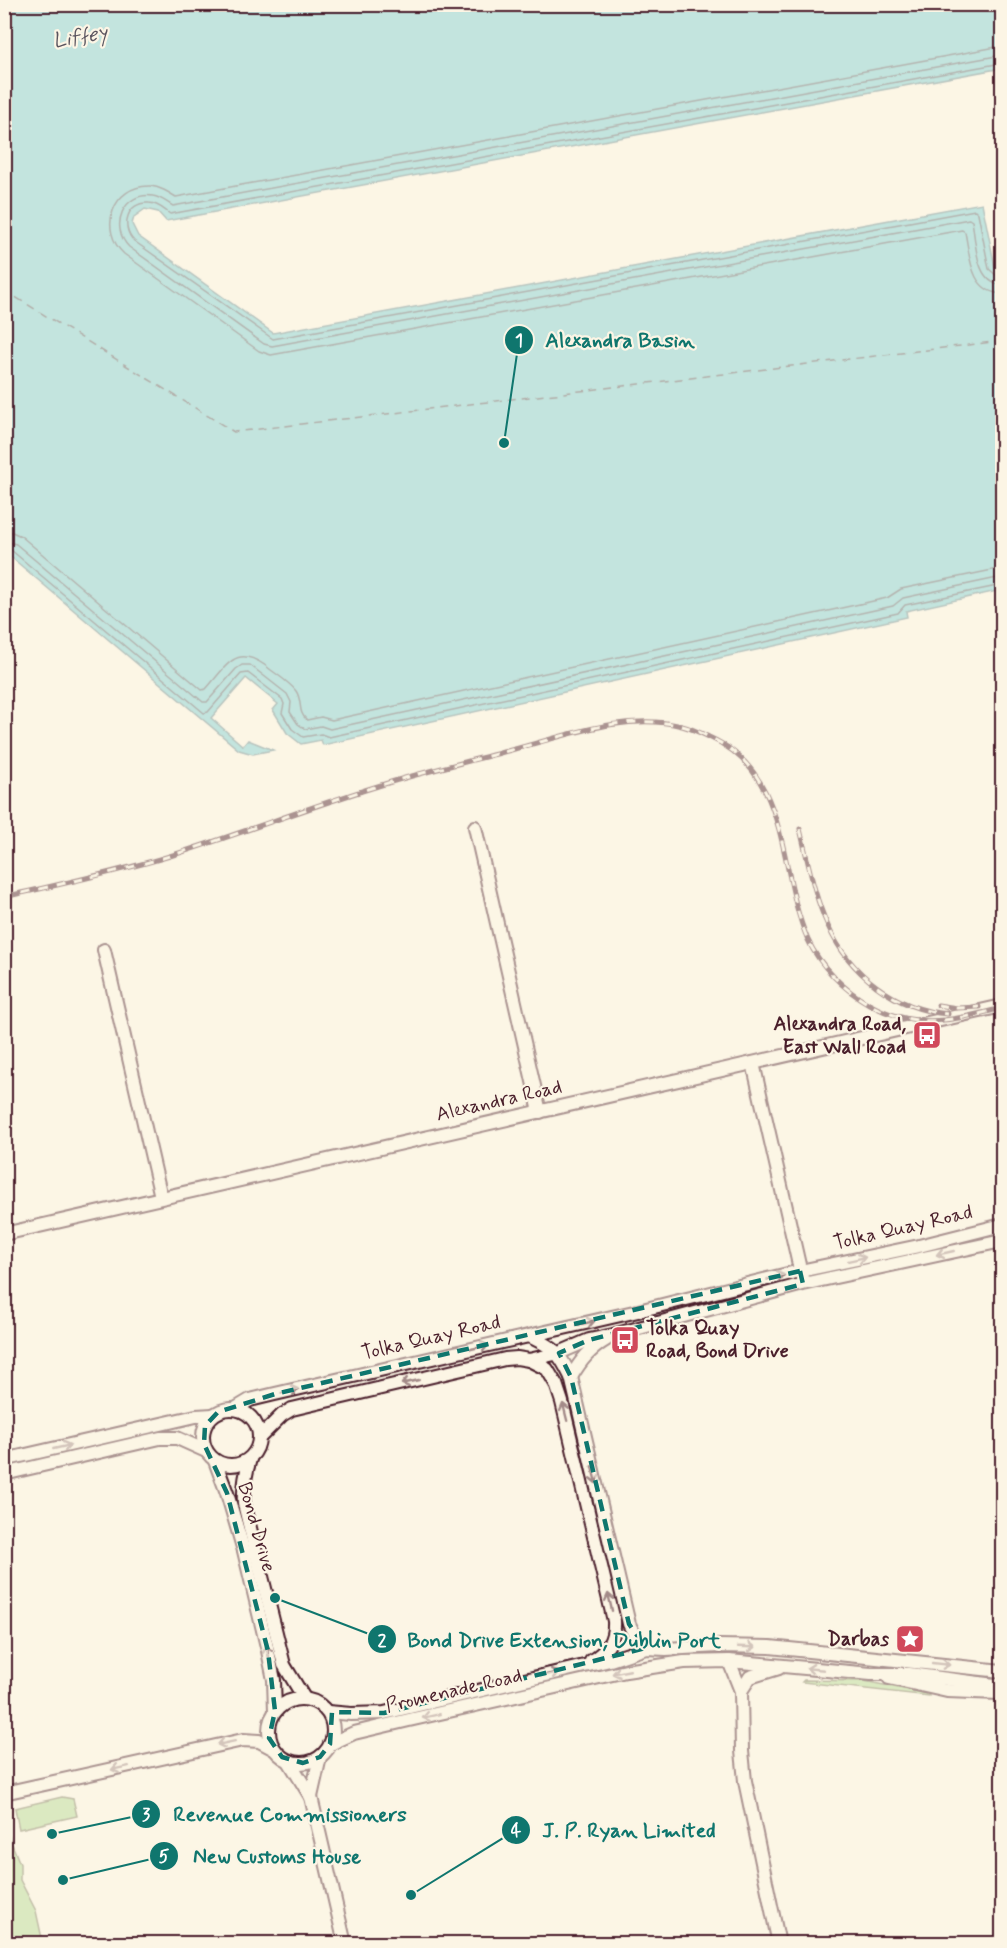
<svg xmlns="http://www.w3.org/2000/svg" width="1007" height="1948" font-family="Mynerve,sans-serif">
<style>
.green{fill:#b4da96;stroke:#7f7c60;stroke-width:1.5}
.water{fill:#7ecfd4;stroke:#698990;stroke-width:1.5}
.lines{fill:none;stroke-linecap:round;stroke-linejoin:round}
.shore{stroke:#5f656f;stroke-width:1.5}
.ferry{stroke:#5a545e;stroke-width:1.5;stroke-dasharray:8 6;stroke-linecap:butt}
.minor-casing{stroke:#4a1f2b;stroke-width:16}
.minor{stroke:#fcf5e5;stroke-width:12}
.rail-casing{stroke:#4a1f2b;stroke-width:5}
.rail{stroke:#fcf5e5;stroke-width:3;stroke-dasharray:9;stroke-linecap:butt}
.oneway{stroke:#a38a88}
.marked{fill:none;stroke:#0f766e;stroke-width:4.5;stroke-dasharray:12 8;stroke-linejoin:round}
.labels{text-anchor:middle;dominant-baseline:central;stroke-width:4.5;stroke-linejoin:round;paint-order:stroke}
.poi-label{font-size:20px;font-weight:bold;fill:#4a1f2b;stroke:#fcf5e5;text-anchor:end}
.street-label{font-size:20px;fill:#4a1f2b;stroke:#fcf5e5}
.water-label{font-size:21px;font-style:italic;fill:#5a545e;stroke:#fcf5e5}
.leader{fill:none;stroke:#0f766e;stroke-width:2}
.callout-dot{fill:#0f766e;stroke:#fcf5e5;stroke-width:2}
.mark-label{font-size:18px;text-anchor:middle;font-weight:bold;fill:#fff}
.callout-label{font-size:21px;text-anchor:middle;font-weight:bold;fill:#0f766e;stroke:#fcf5e5;stroke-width:4.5;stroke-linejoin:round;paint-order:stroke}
</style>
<rect width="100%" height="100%" fill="#fcf5e5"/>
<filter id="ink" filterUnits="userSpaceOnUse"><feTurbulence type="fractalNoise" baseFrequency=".0167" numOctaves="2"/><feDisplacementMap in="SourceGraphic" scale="12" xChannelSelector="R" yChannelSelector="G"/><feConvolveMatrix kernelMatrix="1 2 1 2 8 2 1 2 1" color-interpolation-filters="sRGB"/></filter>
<g filter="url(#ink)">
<g class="green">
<path d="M 804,1680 L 864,1681 L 929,1694 L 929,1696 L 802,1682 Z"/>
<path d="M 62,1797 L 73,1799 L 77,1816 L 19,1829 L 15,1808 Z"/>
<path d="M 5,1827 L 20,1864 L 20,1880 L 36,1911 L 43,1943 L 5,1943 Z"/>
</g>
<path class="water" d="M 5,4 L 1002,5 L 1002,68 L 166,221 L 158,212 L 145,209 L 134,217 L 132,224 L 138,236 L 273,333 L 982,203 L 995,267 L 1002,273 L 1002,590 L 906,611 L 907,617 L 323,745 L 321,740 L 301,744 L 287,733 L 273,710 L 278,704 L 246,678 L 211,718 L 243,746 L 248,740 L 273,750 L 253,754 L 239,750 L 5,552 Z"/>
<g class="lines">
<g class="shore">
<path d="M 1002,46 L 176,197 C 168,192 160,187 150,186 C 112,185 98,230 124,254 L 259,351 L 271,355 L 962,230 L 965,232 C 970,256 970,292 1002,294"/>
<path d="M 1002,55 L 173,206 C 167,203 161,197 153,196 C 123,191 109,227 129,247 L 264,344 L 272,346 L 969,219 L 972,221 C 976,242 975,283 1002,285"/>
<path d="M 1002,63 L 170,214 C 164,210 158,203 149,203 C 127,201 120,227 134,241 L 273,339 L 975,210 L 978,213 L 989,269 L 997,276 L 1002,277"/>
<path d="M 4,532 L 12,532 L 21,536 L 202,690 L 206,689 C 229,663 237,642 271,670 C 279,676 290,683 296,691 C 303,701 297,712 307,720 L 321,717 L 332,720 L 887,598 L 901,589 L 1002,568"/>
<path d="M 4,541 L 16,544 L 203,702 L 207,702 L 236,669 L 242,665 L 250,665 L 287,694 L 291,702 L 290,712 L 298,724 L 305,729 L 321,726 L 330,729 L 893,606 L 903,598 L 1002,577"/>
<path d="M 4,548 L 11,550 L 204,713 L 208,712 L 241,674 L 248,673 L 282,699 L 284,704 L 282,713 L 292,729 L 303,737 L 321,734 L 329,737 L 898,613 L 905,605 L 1002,585"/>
</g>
<path class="ferry" d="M 4,290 L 234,432 L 1002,341"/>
<g class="minor-casing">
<g id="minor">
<path d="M 475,827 L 540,1112"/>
<path d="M 104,950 L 161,1197"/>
<path d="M 753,1063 L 802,1278"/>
<path d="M 4,1234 L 1002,1006"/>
<path d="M 529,1336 C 556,1349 558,1351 571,1377 L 629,1624 L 638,1642 L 646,1648"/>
<path d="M 529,1360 L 547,1369 L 556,1384 L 562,1402 L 614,1621 C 615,1640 607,1651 591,1661"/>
<path d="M 571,1377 C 581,1360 590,1349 607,1339"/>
<circle cx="231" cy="1437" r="28"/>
<path d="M 235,1409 L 250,1400 L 275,1394 L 638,1311 L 800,1271 L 919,1246 L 1002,1225"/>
<path d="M 260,1437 L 282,1415 L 292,1409 L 505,1359 L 517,1358 L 529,1360 L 559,1353 L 589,1340 L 613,1335 L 803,1284 L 1002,1241"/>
<path d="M 250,1459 C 245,1475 243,1488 244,1504 L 284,1665 L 304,1698"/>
<path d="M 4,1460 L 196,1416 L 213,1415"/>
<path d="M 215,1461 L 227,1493 L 244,1551 L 268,1651 L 274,1680 L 275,1711"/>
<path d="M 4,1474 L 160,1438 L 177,1438 L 206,1451"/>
<path d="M 729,1661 L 741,1691 L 742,1751 L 745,1781 L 779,1944"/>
<path d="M 889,1678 L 947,1691 L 999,1693"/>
<path d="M 741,1691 L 750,1677 L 779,1668"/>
<circle cx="301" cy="1731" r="32"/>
<path d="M 328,1712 L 351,1714 L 384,1713 L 610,1660 L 646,1648 L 666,1649 L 719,1646 L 770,1647 L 1002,1671"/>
<path d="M 330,1744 L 354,1733 L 409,1720 L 626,1671 L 684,1662 L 729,1661 L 871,1674 L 909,1674 L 1002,1686"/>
<path d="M 289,1761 L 311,1797 L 320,1757"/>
<path d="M 4,1793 L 243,1740 L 259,1741 L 274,1749"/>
<path d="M 311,1797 L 345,1944"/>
</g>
</g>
<use href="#minor" class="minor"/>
<g class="rail-casing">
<g id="rail">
<path d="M 800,829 C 808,861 814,896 828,926 C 849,973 896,1010 948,1014"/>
<path d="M 4,897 C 61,884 118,872 173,855 C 242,833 309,807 378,786 C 422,772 467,762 511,750 C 566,736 625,712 682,726 C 691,728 701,733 709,737 C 792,774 777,870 808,940 C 820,966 844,990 869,1004 C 892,1017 917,1023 944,1020 C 964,1018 983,1013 1002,1008"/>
<path d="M 938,1005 L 957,1008 L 979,1007"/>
</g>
</g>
<use href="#rail" class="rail"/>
</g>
<defs><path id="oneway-shaft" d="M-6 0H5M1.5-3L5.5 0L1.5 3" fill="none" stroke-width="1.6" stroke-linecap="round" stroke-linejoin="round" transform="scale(1.5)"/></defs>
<g class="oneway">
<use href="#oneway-shaft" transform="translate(945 1253) rotate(167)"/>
<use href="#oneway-shaft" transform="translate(857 1259) rotate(-12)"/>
<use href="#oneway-shaft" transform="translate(776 1277) rotate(-14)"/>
<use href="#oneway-shaft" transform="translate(586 1323) rotate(-13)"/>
<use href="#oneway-shaft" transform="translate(480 1347) rotate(-13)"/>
<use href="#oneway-shaft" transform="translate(410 1382) rotate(167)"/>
<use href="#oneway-shaft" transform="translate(290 1391) rotate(-13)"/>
<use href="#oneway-shaft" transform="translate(565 1412) rotate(-104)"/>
<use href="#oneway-shaft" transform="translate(62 1447) rotate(-13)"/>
<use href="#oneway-shaft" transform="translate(594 1475) rotate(76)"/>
<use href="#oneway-shaft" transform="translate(610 1602) rotate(-103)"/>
<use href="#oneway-shaft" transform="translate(747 1647) rotate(2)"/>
<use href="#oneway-shaft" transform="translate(268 1654) rotate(-103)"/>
<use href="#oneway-shaft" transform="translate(941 1664) rotate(6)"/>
<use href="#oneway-shaft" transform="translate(815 1669) rotate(-175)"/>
<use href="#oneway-shaft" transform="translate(621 1672) rotate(169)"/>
<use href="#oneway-shaft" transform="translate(550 1674) rotate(-13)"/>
<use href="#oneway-shaft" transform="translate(431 1716) rotate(168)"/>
<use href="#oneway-shaft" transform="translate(226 1743) rotate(168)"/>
<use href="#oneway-shaft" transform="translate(120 1768) rotate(168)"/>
</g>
</g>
<path d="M0 0H1007V1948H0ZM 800,1271 L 803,1284 L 589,1340 L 559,1353 L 571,1377 L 629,1624 L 646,1648 L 384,1713 L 332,1712 L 330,1744 L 320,1757 L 303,1763 L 282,1757 L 269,1738 L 275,1711 L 268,1651 L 227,1493 L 204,1444 L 205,1426 L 218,1412 L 275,1394 Z" fill="#fcf5e5" fill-opacity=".55" fill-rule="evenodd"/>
<path class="marked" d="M 800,1271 L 803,1284 L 589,1340 L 559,1353 L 571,1377 L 629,1624 L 646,1648 L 384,1713 L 332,1712 L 330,1744 L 320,1757 L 303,1763 L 282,1757 L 269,1738 L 275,1711 L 268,1651 L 227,1493 L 204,1444 L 205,1426 L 218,1412 L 275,1394 Z"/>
<defs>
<g id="bus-square" transform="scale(1.5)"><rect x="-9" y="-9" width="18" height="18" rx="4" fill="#d1495b" stroke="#fcf5e5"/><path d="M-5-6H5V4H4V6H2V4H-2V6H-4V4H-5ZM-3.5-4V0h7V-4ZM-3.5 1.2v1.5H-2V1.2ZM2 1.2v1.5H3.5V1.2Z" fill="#fff"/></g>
<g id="sight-square" transform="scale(1.5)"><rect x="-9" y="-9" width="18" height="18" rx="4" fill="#d1495b" stroke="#fcf5e5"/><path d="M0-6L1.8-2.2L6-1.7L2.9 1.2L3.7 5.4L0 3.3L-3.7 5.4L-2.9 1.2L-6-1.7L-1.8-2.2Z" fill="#fff"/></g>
</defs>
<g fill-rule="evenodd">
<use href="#bus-square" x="927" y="1035"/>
<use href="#bus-square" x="625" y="1340"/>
<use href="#sight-square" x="910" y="1639"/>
</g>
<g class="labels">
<g class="poi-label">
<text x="906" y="1024">Alexandra Road,<tspan x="906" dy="23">East Wall Road</tspan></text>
<text x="646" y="1328" text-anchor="start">Tolka Quay<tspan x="646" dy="23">Road, Bond Drive</tspan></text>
<text x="889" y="1639">Darbas</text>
</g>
<g class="street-label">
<text transform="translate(499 1101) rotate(-13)">Alexandra Road</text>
<text transform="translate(903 1228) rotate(-13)">Tolka Quay Road</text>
<text transform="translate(431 1338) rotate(-13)">Tolka Quay Road</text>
<text transform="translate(256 1527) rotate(74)">Bond Drive</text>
<text transform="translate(454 1691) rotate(-13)">Promenade Road</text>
</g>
<g class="water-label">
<text transform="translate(80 37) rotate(-9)">Liffey</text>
</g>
</g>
<path class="leader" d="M504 443L519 340M275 1598L382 1639M52 1834L146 1814M411 1895L516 1830M63 1880L164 1856"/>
<g class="callout-dot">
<circle cx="504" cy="443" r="6"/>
<circle cx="275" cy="1598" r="6"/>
<circle cx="52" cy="1834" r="6"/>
<circle cx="411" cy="1895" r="6"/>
<circle cx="63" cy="1880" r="6"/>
<circle cx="519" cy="340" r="15"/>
<circle cx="382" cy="1639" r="15"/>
<circle cx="146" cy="1814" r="15"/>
<circle cx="516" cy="1830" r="15"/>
<circle cx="164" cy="1856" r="15"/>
</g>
<g class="mark-label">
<text x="519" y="346">1</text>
<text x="382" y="1646">2</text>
<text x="146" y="1820">3</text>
<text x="516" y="1836">4</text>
<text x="164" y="1862">5</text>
</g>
<g class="callout-label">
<text x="620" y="347">Alexandra Basin</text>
<text x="564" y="1647">Bond Drive Extension, Dublin Port</text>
<text x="290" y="1821">Revenue Commissioners</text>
<text x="629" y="1837">J. P. Ryan Limited</text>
<text x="277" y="1863">New Customs House</text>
</g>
<rect width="1007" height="1948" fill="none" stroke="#fcf5e5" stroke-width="24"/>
<rect x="12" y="12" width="983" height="1924" fill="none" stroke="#4a1f2b" stroke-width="2" filter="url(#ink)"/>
</svg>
